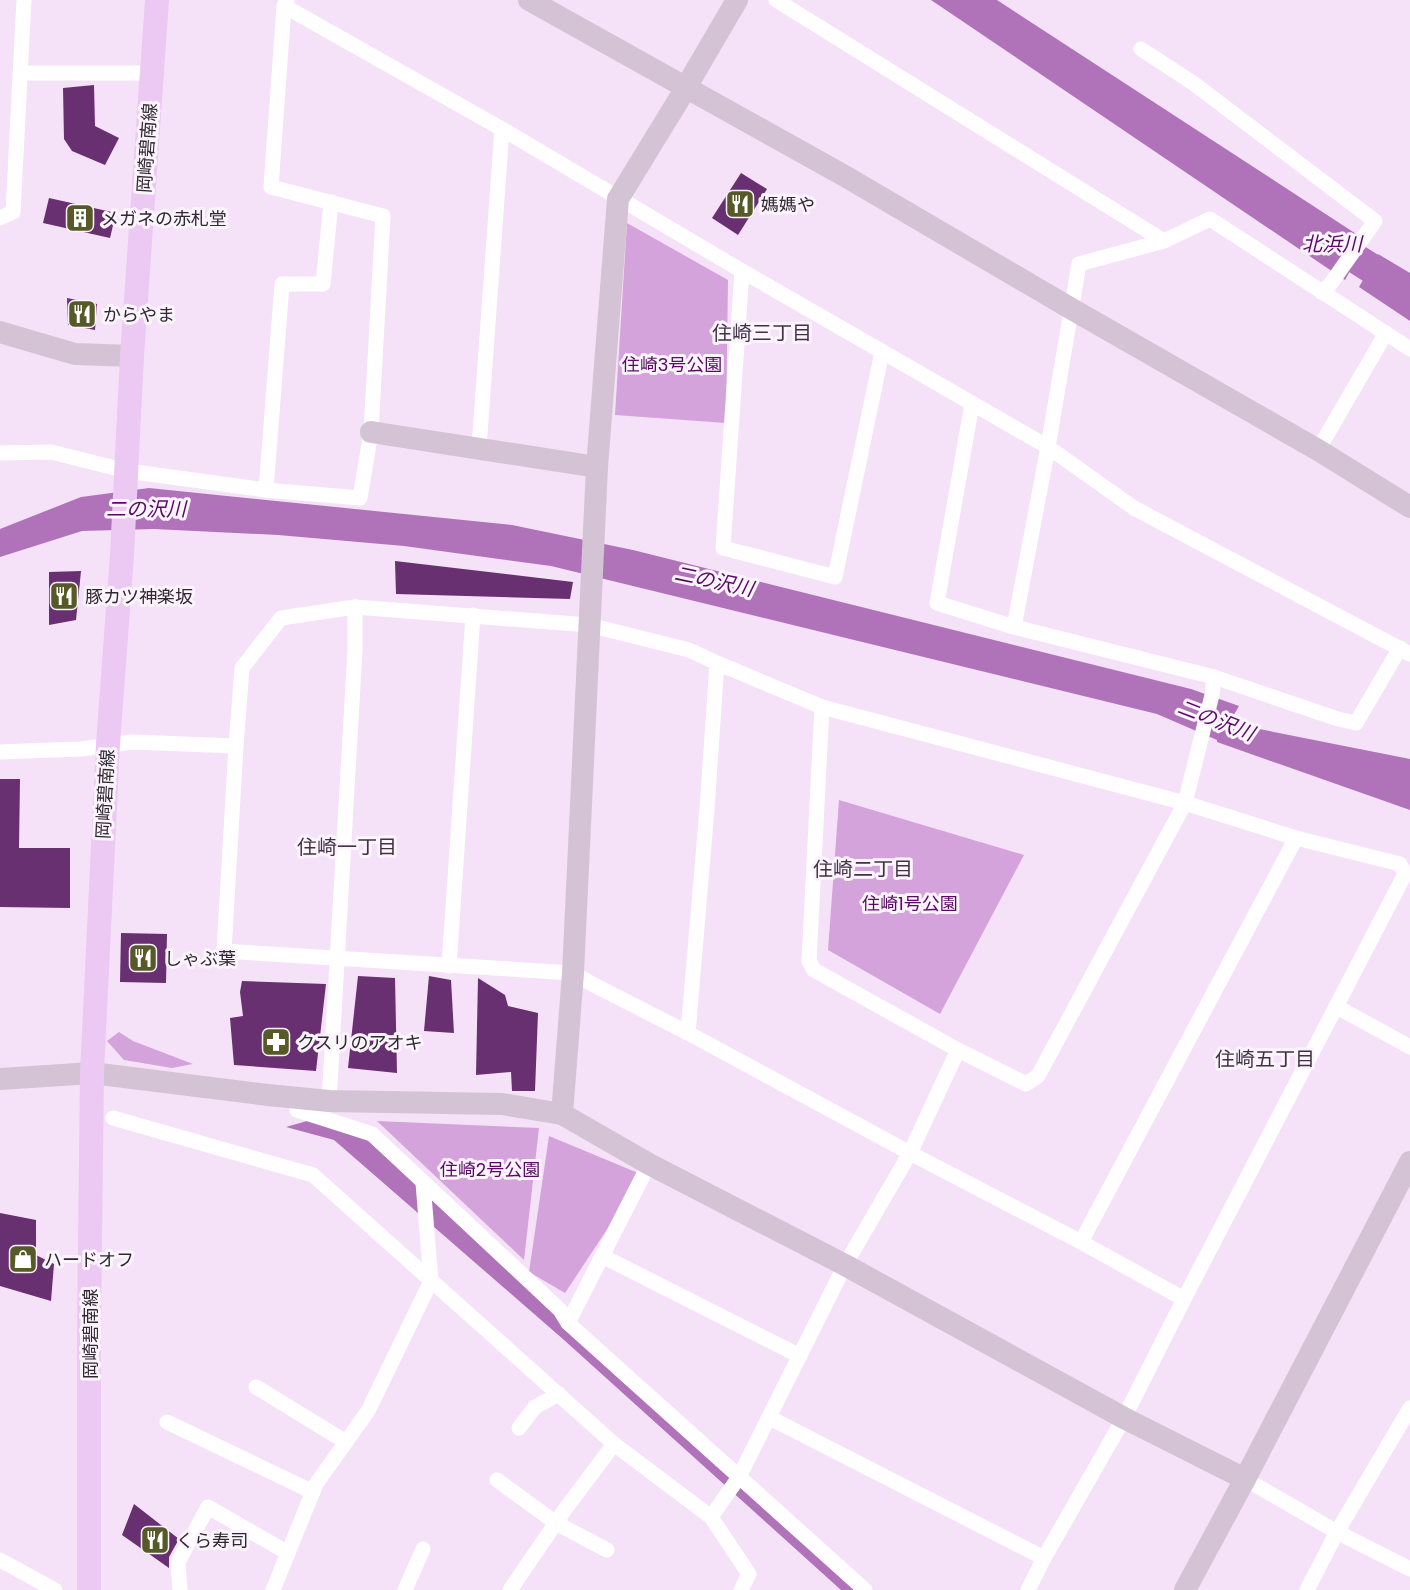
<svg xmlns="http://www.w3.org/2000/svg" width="1410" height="1590" font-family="Poppins,'Noto Sans JP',sans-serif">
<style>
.green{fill:#d5a3dc}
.water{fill:#b073ba}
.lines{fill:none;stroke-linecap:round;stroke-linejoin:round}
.river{stroke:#b073ba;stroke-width:30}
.building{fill:#682f71}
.street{stroke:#fff;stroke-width:15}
.secondary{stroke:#d4c3d5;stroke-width:22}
.primary{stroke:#ecc9f2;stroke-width:24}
.labels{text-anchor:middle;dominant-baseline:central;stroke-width:6;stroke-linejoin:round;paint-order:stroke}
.street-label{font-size:18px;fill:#2f2830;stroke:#fbf4fd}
.poi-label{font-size:18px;fill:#2f2830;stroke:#fbf4fd;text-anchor:start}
.park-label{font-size:18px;fill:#5a0a65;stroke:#fbf4fd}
.water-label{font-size:20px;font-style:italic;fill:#590865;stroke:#fbf4fd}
.neighbourhood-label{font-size:20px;fill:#403243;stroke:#fbf4fd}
</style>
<rect width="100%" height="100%" fill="#f5e2f8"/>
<g class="green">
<path d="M 627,223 L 728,280 L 726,423 L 615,415 Z"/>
<path d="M 839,800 L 1024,855 L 940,1014 L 828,950 Z"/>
<path d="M 119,1032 L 133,1041 L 193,1064 L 172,1068 L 124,1060 L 107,1041 Z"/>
<path d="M 377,1121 L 539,1128 L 524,1260 Z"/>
<path d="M 549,1136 L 643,1175 L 565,1293 L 529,1272 Z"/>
</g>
<g class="water">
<path d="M 931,0 L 997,0 L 1367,241 L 1345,280 Z"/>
<path d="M 1378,254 L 1410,273 L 1410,321 L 1359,287 Z"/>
<path d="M 149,488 L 512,525 L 633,550 L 1191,689 L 1239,706 L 1229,723 L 1410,759 L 1410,810 L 1217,742 L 1217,740 L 1157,714 L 551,566 L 404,546 L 278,535 L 154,529 L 82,531 L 0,557 L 0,529 L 81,497 Z"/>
<path d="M 307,1121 L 364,1137 L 858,1590 L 841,1590 L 564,1340 L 334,1140 L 286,1127 Z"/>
</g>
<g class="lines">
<path class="river" d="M 1322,237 L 1410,293"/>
</g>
<g class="building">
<path d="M 94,85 L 95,126 L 119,138 L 105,165 L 72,151 L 64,139 L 63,88 Z"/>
<path d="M 741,173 L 767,189 L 738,235 L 712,218 Z"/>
<path d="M 49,198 L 116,213 L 110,238 L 43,223 Z"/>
<path d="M 67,298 L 97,304 L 95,330 L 68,325 Z"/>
<path d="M 395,561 L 573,582 L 570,599 L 396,594 Z"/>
<path d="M 81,571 L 76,620 L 49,625 L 49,572 Z"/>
<path d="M 0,779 L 20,779 L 19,848 L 70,848 L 70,908 L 0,907 Z"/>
<path d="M 121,933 L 167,934 L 166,983 L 120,982 Z"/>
<path d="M 358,976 L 395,978 L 397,1073 L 348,1068 Z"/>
<path d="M 429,976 L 451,980 L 454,1033 L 424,1031 Z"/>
<path d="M 478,978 L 505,995 L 508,1006 L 538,1013 L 535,1091 L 512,1091 L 511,1072 L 476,1075 Z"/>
<path d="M 242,981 L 326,984 L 316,1071 L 234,1065 L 230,1018 L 243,1016 L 240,992 Z"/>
<path d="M 0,1213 L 36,1220 L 36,1255 L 54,1264 L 51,1301 L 0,1286 Z"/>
<path d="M 134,1504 L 179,1539 L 169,1557 L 169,1568 L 122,1535 Z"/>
</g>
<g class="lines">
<g class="street">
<path d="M 776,0 L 1164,241 L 1210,219 L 1410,349"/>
<path d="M 284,6 L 502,129 L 742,271 L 1048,447 L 1134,508 L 1410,654"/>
<path d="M 1141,49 L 1193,83 L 1375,221 L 1329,286 L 1321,292"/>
<path d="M 20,73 L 153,73"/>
<path d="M 0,218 L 13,212 L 24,0"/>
<path d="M 742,271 L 723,548 L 835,577 L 882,352"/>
<path d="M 972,404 L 937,603 L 1014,627 L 1214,677 L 1338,719 L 1356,723 L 1400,648"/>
<path d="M 479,448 L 502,129"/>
<path d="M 1318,450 L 1386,333"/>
<path d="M 0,453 L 51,452 L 127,471 L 266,490 L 360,498 L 371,432 L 383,216 L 271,187 L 284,6 L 287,0"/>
<path d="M 266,490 L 282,284 L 323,284 L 331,202"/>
<path d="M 1014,627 L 1048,447 L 1079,264 L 1164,241"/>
<path d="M 822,707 L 809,961 L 814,970 L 958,1050 L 1026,1084 L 1038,1076 L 1185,803 L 1212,695 L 1214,677"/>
<path d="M 236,746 L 242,668 L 281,618 L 355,607"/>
<path d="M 0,752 L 81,749 L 132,742 L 236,746 L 224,951 L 573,973 L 594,985 L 688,1033 L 910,1153 L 1081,1242 L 1184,1299"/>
<path d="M 449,966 L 473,615"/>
<path d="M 1337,1007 L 1410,1047"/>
<path d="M 688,1033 L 707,809 L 717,663"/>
<path d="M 329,1101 L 355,650 L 355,607 L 589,625 L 689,650 L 717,663 L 822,707 L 1185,803 L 1296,838 L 1400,864 L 1405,874 L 1184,1299 L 1124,1418 L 1044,1558 L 1028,1590"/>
<path d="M 297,1110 L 372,1134 L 560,1310 L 568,1323 L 865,1590"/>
<path d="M 113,1118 L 313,1175 L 614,1444 L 711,1517 L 749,1574 L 741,1590"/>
<path d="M 1081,1242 L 1296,838"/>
<path d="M 602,1256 L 800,1356"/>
<path d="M 568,1323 L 649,1164"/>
<path d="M 256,1387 L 346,1442"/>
<path d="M 770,1418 L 1044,1558"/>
<path d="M 167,1422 L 313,1492"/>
<path d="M 519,1428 L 535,1407 L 559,1394"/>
<path d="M 1245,1479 L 1337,1532 L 1410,1569"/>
<path d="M 497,1480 L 556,1523 L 607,1550"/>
<path d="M 711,1517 L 739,1477 L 845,1265 L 910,1153 L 958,1050"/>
<path d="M 0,1560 L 55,1590"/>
<path d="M 180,1590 L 178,1562 L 208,1507 L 288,1553"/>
<path d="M 273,1590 L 316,1484 L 368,1411 L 431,1281 L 423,1183"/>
<path d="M 405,1590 L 423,1549"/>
<path d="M 510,1590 L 566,1508 L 614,1444"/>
<path d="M 1307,1590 L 1337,1532 L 1410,1408"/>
</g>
<g class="secondary">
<path d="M 529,0 L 843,175 L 1070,308 L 1318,450 L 1410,507"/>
<path d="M 0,332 L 75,354 L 132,356"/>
<path d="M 371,432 L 597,467"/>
<path d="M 0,1079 L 92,1073 L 268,1095 L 329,1101 L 502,1104 L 562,1114 L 649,1164 L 845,1265 L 1124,1418 L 1245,1479"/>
<path d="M 562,1114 L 573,973 L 597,467 L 618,199 L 678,101 L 737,0"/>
<path d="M 1185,1590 L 1245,1479 L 1410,1162"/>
</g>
<path class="primary" d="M 89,1590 L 89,1332 L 92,1073 L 108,744 L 122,555 L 132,356 L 157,0"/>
</g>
<defs>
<g id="restaurant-square" transform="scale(1.5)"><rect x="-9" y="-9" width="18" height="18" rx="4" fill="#575a28" stroke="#fbf4fd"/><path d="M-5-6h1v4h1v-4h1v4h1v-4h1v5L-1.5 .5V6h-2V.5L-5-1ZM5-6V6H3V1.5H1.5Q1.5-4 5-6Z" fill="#fff"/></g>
<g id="building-square" transform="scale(1.5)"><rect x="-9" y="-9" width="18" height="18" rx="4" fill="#575a28" stroke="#fbf4fd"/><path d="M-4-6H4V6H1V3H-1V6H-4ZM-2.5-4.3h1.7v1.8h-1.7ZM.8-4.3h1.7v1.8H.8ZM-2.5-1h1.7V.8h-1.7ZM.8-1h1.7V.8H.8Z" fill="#fff"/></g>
<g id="pharmacy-square" transform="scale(1.5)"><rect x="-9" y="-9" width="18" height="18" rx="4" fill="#575a28" stroke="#fbf4fd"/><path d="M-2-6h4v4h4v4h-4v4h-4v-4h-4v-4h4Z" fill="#fff"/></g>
<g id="shop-square" transform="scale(1.5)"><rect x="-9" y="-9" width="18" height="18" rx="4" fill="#575a28" stroke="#fbf4fd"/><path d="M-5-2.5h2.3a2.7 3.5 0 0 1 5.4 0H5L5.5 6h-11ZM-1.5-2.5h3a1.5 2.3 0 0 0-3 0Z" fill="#fff"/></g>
</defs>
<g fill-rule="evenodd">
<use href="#restaurant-square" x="740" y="204"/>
<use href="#building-square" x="80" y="218"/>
<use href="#restaurant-square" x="82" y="314"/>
<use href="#restaurant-square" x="64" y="596"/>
<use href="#restaurant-square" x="143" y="958"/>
<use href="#pharmacy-square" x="276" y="1042"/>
<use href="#shop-square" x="23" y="1259"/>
<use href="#restaurant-square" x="155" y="1540"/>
</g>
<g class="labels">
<g class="street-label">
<text transform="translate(147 148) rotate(-86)">岡崎碧南線</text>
<text transform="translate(105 794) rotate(-87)">岡崎碧南線</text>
<text transform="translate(90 1334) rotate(-90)">岡崎碧南線</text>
</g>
<g class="poi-label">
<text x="761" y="204">媽媽や</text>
<text x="101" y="218">メガネの赤札堂</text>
<text x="103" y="314">からやま</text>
<text x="85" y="596">豚カツ神楽坂</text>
<text x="164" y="958">しゃぶ葉</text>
<text x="297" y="1042">クスリのアオキ</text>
<text x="44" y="1259">ハードオフ</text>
<text x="176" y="1540">くら寿司</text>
</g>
<g class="park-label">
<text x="672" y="364">住崎3号公園</text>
<text x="910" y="903">住崎1号公園</text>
<text x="490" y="1169">住崎2号公園</text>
</g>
<g class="water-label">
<text x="1332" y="244">北浜川</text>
<text x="146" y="509">二の沢川</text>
<text transform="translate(714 581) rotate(12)">二の沢川</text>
<text transform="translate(1216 720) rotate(21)">二の沢川</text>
</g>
<g class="neighbourhood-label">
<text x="762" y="333">住崎三丁目</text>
<text x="347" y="847">住崎一丁目</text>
<text x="863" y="869">住崎二丁目</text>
<text x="1265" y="1059">住崎五丁目</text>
</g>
</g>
</svg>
